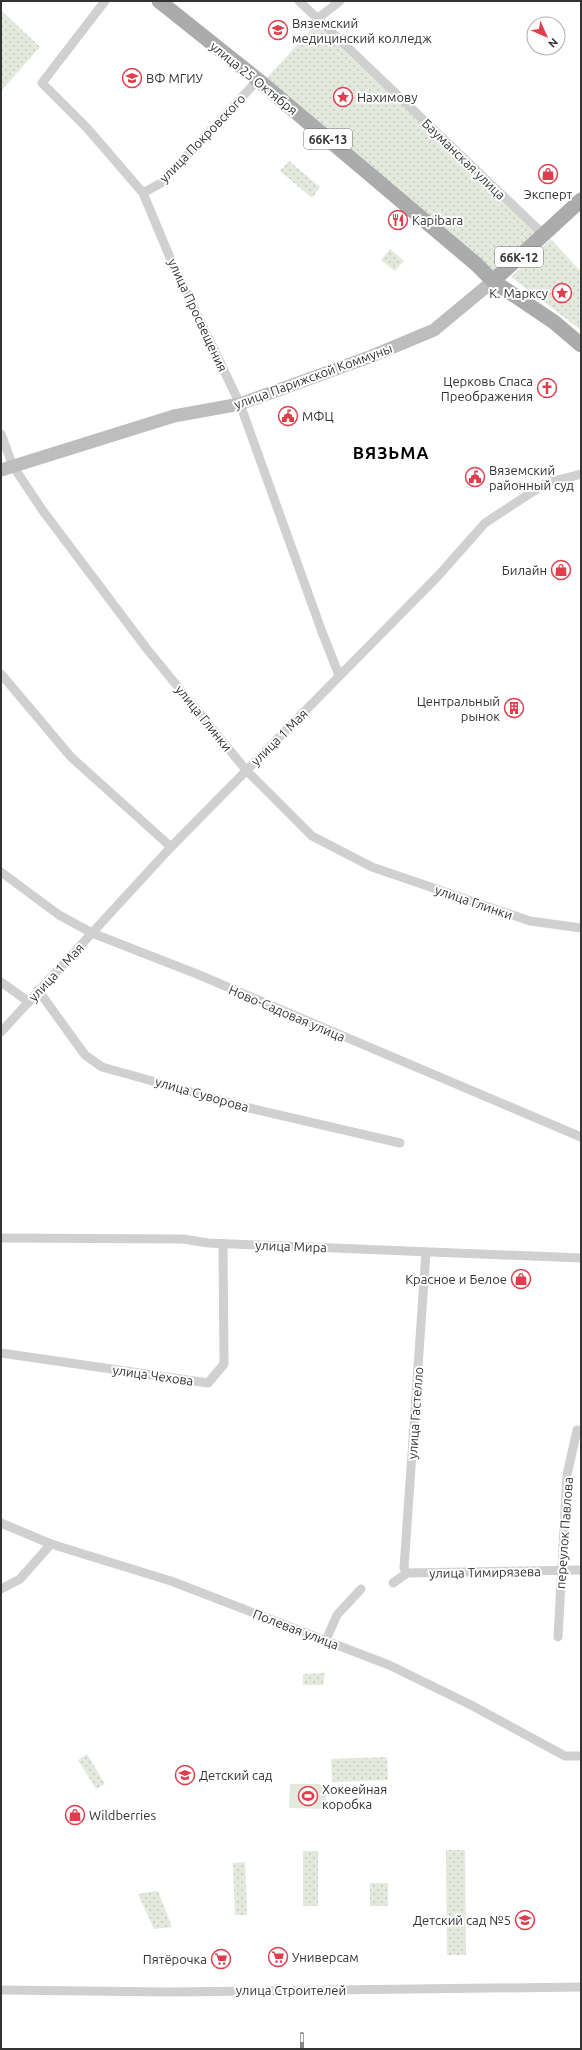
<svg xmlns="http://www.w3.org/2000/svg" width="582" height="2050" font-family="Ubuntu,sans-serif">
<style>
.grass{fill:#e3e9dc}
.park{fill:url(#park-dots)}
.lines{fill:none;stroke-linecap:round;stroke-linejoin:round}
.street{stroke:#d0d0d0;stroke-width:9}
.secondary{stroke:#bdbdbd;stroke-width:13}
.primary{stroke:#ababab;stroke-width:15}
.rail-casing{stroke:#888;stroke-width:4}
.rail{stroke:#fff;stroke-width:2.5;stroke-dasharray:8;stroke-linecap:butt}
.labels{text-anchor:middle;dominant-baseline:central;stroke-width:4;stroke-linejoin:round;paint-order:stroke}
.shield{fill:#fff;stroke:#707070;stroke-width:1}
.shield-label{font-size:12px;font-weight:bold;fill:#333}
.poi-label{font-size:13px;fill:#333;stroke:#fff;text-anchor:start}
.street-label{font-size:13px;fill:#333;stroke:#fff}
.district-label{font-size:17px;font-weight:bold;letter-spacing:1px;fill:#000;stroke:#fff}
</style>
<defs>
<pattern id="park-dots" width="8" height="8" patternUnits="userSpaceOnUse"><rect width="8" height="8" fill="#e3e9dc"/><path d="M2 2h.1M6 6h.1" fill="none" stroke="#c3c8bd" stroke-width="1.8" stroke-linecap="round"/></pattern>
</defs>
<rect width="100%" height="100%" fill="#fff"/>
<path class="grass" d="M 290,1784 L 327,1784 L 326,1809 L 289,1808 Z"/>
<g class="park">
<path d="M 1,10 L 40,47 L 1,91 Z"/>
<path d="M 316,24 L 537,233 L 495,272 L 266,79 Z"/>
<path d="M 289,161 L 320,187 L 312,198 L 280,171 Z"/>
<path d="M 551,239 L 581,272 L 581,330 L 511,277 Z"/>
<path d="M 390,249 L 404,261 L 395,271 L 381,260 Z"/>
<path d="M 325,1673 L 323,1685 L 303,1685 L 303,1674 Z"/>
<path d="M 87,1754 L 105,1784 L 96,1789 L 78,1760 Z"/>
<path d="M 387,1757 L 388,1780 L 332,1782 L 331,1759 Z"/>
<path d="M 446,1850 L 465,1850 L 466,1955 L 447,1955 Z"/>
<rect x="303" y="1851" width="15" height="55"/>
<path d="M 245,1862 L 247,1915 L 235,1915 L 233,1863 Z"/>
<rect x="370" y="1883" width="18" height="23"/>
<path d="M 158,1891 L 172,1927 L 154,1929 L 138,1894 Z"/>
</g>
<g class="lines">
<g class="street">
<path d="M 105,1 L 42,83 L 87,128 L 143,193 L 171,260 L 240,404 L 322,632 L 339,675"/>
<path d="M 299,1 L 543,234"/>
<path d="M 317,19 L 340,1"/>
<path d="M 143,193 L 161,183 L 258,80"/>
<path d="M 1,434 L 13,466 L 43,511 L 147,649 L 246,770 L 312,836 L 372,867 L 530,921 L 581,928"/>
<path d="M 1,674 L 71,757 L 171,847"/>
<path d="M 1,872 L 59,915 L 92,933 L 197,974 L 581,1137"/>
<path d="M 1,982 L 29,1002"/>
<path d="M 38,990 L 85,1055 L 102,1067 L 249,1108 L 400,1143"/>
<path d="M 1,1032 L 171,847 L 438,576 L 485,523 L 546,483 L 581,474"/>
<path d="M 1,1238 L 183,1239 L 208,1243 L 581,1258"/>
<path d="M 1,1353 L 208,1383 L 224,1364 L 223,1244"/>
<path d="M 1,1523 L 51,1544 L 171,1581 L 389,1665 L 471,1705 L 565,1756 L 581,1756"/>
<path d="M 407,1573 L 404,1568 L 426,1252"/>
<path d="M 393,1583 L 407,1573 L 581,1570"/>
<path d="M 1,1589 L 20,1579 L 51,1544"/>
<path d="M 558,1637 L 567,1475 L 577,1430"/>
<path d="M 326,1640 L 337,1615 L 361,1589"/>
<path d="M 1,1990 L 170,1992 L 581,1987"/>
</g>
<path class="secondary" d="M 1,470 L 174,416 L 240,404 L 372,356 L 434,330 L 493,281"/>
<g class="primary">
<path d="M 159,1 L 258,80 L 476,264 L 493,281 L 554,322 L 581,345"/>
<path d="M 493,281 L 581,200"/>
</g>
<g class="rail-casing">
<path id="rail" d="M 302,2034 L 302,2049"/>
</g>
<use href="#rail" class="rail"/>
</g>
<defs>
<g id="university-ring" transform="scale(1)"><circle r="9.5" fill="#fff" stroke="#df3f4d" stroke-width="1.5"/><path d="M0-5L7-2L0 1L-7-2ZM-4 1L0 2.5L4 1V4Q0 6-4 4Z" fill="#df3f4d"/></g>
<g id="sight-ring" transform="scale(1)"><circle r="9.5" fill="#fff" stroke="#df3f4d" stroke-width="1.5"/><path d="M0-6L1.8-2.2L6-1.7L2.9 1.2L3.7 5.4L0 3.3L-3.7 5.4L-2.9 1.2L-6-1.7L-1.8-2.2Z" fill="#df3f4d"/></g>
<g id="shop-ring" transform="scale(1)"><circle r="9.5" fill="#fff" stroke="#df3f4d" stroke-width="1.5"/><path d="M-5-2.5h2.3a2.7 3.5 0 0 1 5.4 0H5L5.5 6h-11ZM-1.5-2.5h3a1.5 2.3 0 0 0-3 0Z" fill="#df3f4d"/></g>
<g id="restaurant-ring" transform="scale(1)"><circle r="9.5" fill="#fff" stroke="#df3f4d" stroke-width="1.5"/><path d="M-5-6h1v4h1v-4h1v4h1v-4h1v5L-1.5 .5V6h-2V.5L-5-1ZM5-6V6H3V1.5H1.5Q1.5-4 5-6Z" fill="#df3f4d"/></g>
<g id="church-ring" transform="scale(1)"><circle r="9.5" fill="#fff" stroke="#df3f4d" stroke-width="1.5"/><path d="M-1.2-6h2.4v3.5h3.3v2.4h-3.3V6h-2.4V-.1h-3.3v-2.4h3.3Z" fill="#df3f4d"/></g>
<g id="civic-ring" transform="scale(1)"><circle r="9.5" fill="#fff" stroke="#df3f4d" stroke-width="1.5"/><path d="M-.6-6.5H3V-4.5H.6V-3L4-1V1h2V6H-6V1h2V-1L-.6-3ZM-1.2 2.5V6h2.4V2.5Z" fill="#df3f4d"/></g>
<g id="building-ring" transform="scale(1)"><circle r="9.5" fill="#fff" stroke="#df3f4d" stroke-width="1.5"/><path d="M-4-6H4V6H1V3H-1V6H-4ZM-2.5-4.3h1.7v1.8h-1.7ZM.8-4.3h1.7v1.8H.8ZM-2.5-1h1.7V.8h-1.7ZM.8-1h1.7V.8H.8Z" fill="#df3f4d"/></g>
<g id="school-ring" transform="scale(1)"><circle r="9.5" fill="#fff" stroke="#df3f4d" stroke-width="1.5"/><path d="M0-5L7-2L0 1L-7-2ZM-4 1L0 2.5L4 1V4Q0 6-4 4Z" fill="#df3f4d"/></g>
<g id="stadium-ring" transform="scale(1)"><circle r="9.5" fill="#fff" stroke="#df3f4d" stroke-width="1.5"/><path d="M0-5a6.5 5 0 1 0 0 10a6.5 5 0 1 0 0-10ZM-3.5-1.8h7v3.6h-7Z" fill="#df3f4d"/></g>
<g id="supermarket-ring" transform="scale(1)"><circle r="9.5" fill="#fff" stroke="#df3f4d" stroke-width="1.5"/><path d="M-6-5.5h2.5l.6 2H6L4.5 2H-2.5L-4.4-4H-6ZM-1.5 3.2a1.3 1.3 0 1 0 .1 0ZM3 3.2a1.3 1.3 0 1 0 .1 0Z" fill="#df3f4d"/></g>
</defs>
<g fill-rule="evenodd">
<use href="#university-ring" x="278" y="30"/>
<use href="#university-ring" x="132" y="78"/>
<use href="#sight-ring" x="343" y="97"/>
<use href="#shop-ring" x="548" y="174"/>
<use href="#restaurant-ring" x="398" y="220"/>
<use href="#sight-ring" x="562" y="293"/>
<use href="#church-ring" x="547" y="388"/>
<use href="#civic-ring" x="288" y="416"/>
<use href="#civic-ring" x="475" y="477"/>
<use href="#shop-ring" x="561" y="570"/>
<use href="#building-ring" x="514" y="708"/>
<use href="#shop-ring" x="521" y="1279"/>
<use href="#school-ring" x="185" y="1775"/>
<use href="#stadium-ring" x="308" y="1796"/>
<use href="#shop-ring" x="75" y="1815"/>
<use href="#school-ring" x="525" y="1920"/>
<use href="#supermarket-ring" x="278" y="1957"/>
<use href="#supermarket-ring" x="221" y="1959"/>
</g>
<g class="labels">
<g class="shield">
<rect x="304" y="129" width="48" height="20" rx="3"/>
<rect x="495" y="247" width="48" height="20" rx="3"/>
</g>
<g class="shield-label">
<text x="328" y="139">66К-13</text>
<text x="519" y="257">66К-12</text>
</g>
<g class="poi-label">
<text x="292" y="23">Вяземский<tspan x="292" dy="15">медицинский колледж</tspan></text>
<text x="146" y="78">ВФ МГИУ</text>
<text x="357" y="97">Нахимову</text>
<text x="548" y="194" text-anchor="middle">Эксперт</text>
<text x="412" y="220">Kapibara</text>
<text x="548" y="293" text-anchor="end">К. Марксу</text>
<text x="533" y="381" text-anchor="end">Церковь Спаса<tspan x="533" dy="15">Преображения</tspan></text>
<text x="302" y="416">МФЦ</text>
<text x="489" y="470">Вяземский<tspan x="489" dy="15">районный суд</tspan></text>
<text x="547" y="570" text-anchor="end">Билайн</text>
<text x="500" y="701" text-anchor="end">Центральный<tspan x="500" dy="15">рынок</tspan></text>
<text x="507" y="1279" text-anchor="end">Красное и Белое</text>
<text x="199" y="1775">Детский сад</text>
<text x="322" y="1789">Хокеейная<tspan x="322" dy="15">коробка</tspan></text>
<text x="89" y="1815">Wildberries</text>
<text x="511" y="1920" text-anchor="end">Детский сад №5</text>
<text x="292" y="1957">Универсам</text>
<text x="207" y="1959" text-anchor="end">Пятёрочка</text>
</g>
<g class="street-label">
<text transform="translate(254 78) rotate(39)">улица 25 Октября</text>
<text transform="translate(202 138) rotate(-46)">улица Покровского</text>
<text transform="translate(464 159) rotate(44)">Бауманская улица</text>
<text transform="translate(198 315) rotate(65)">улица Просвещения</text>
<text transform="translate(313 376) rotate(-20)">улица Парижской Коммуны</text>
<text transform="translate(204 718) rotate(51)">улица Глинки</text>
<text transform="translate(279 737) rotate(-45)">улица 1 Мая</text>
<text transform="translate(474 902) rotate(19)">улица Глинки</text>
<text transform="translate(56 972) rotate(-47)">улица 1 Мая</text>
<text transform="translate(287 1013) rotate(23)">Ново-Садовая улица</text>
<text transform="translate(202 1094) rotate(16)">улица Суворова</text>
<text transform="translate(291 1246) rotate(2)">улица Мира</text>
<text transform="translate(153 1375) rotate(8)">улица Чехова</text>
<text transform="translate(415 1413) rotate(-86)">улица Гастелло</text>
<text transform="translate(564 1533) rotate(-86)">переулок Павлова</text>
<text transform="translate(485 1572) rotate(-1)">улица Тимирязева</text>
<text transform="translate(296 1629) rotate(21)">Полевая улица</text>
<text x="291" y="1990">улица Строителей</text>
</g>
<g class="district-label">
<text x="391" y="452">ВЯЗЬМА</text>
</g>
</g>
<rect width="582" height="2050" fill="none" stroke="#333333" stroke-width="4"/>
<g transform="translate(546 36) rotate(135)"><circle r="19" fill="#ffffff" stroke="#adadad"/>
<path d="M0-3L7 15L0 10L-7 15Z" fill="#df3f4d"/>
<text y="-6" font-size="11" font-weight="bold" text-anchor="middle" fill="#333333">N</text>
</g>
</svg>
